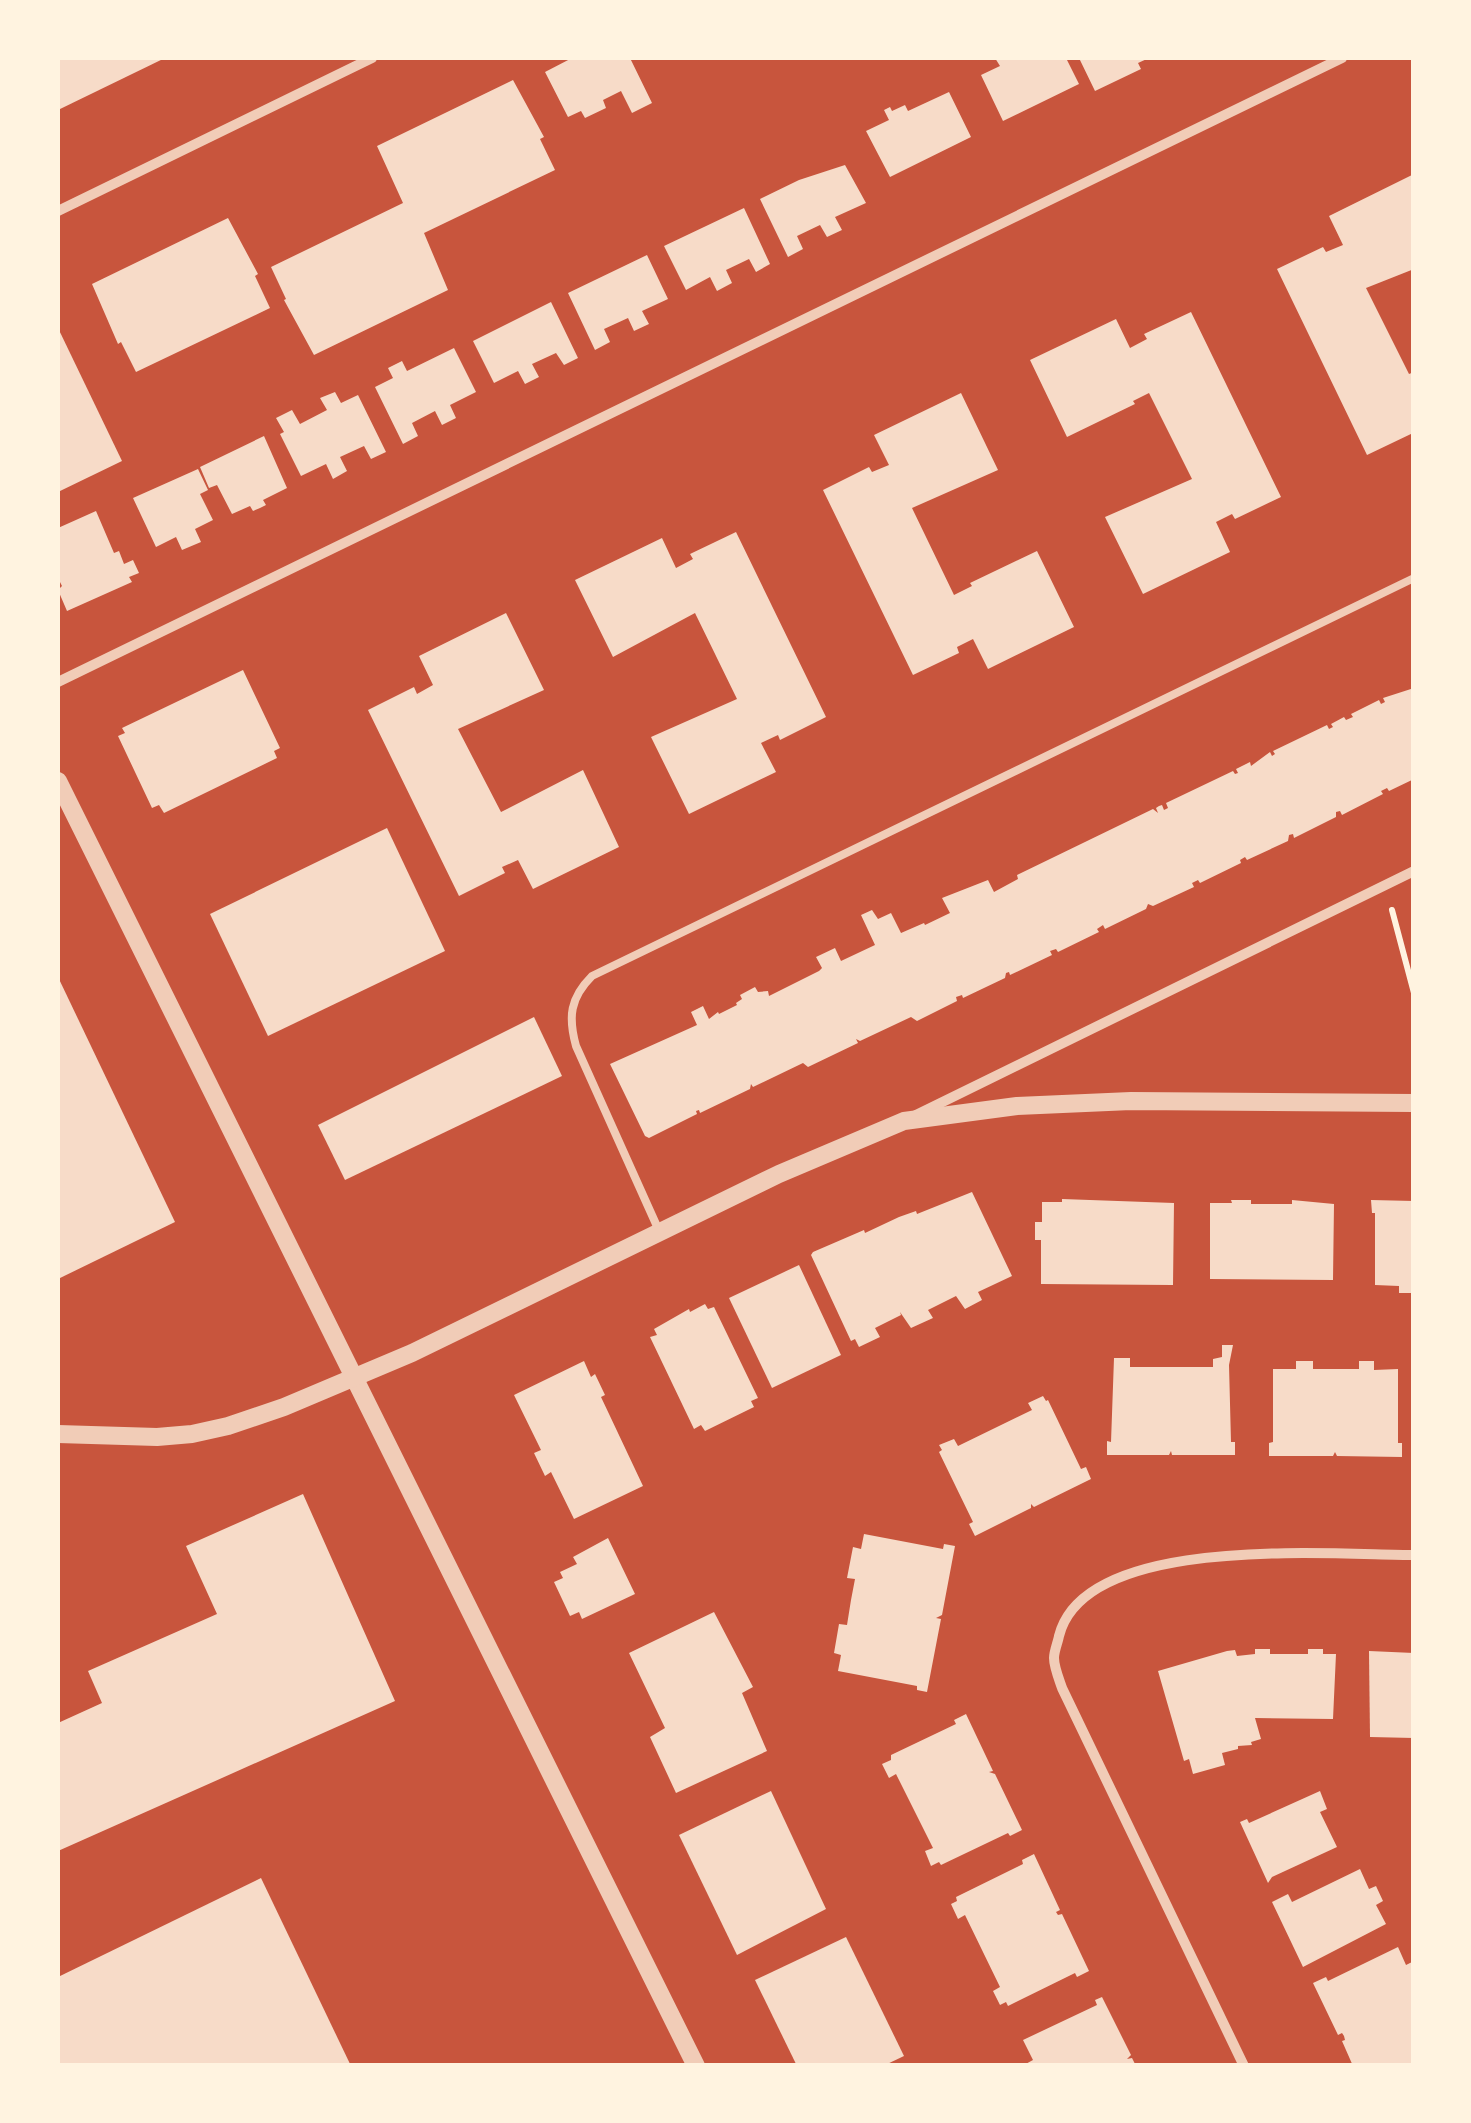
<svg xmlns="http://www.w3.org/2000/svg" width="1471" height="2123" font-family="Ubuntu,sans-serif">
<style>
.building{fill:#f7dbc8}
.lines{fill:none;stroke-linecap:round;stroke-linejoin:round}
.path{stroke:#fff3e0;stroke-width:6}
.service{stroke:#f1ccb7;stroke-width:8}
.minor{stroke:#f1ccb7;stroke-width:10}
.tertiary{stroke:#f1ccb7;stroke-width:18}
</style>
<rect width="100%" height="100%" fill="#c8553d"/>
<g class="building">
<path d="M 58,58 L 165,58 L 58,110 Z"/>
<path d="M 572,58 L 630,58 L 652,103 L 632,113 L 621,91 L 603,100 L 606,108 L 585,118 L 581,111 L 568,117 L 545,72 Z"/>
<path d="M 995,58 L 1066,58 L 1079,84 L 1003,121 L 981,75 L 1000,66 Z"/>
<path d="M 1079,58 L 1149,58 L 1138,63 L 1141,69 L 1095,91 Z"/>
<path d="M 513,80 L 544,137 L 540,139 L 555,170 L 424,233 L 448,290 L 314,355 L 284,300 L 286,299 L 271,267 L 403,203 L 377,146 Z"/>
<path d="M 949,92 L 971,137 L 890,177 L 866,131 L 889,120 L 884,110 L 890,107 L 892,111 L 905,105 L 908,111 Z"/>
<path d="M 845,165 L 866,203 L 835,217 L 842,230 L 827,237 L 820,225 L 797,236 L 803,249 L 788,257 L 760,199 L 799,180 Z"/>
<path d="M 1414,174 L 1414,269 L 1366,288 L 1409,374 L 1414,372 L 1413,433 L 1367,455 L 1277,269 L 1323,247 L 1326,252 L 1343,245 L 1329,216 Z"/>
<path d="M 744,208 L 770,264 L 756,272 L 749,259 L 726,270 L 732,283 L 717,291 L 710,277 L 686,290 L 664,246 Z"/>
<path d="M 228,218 L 258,274 L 255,276 L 270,308 L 136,372 L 121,342 L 118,344 L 92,284 Z"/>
<path d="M 647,255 L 668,299 L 642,311 L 649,324 L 634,331 L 628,318 L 604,329 L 610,342 L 595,350 L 568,293 Z"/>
<path d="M 551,302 L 578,358 L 564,365 L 556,353 L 532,364 L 539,377 L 525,384 L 518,371 L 494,383 L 473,341 Z"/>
<path d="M 1191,312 L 1281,497 L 1235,519 L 1232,514 L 1216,522 L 1230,552 L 1143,594 L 1105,517 L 1192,479 L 1149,393 L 1133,401 L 1135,404 L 1067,437 L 1030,360 L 1116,319 L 1130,348 L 1147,339 L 1144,334 Z"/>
<path d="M 58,328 L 122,461 L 58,492 Z"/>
<path d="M 454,348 L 476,392 L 450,405 L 456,418 L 442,425 L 435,411 L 412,423 L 418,436 L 403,444 L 375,387 L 393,378 L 388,368 L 402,361 L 407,371 Z"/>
<path d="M 335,392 L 341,403 L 358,395 L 386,452 L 371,459 L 364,446 L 340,457 L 347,471 L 333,479 L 326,464 L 301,476 L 280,434 L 284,432 L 276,418 L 292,410 L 300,424 L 327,410 L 320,398 Z"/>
<path d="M 961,393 L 998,470 L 912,508 L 954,595 L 972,586 L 970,583 L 1037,551 L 1074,627 L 988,669 L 973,639 L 957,647 L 959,653 L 913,675 L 823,490 L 869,467 L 872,472 L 889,465 L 874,435 Z"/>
<path d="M 264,436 L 287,488 L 263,500 L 266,505 L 260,508 L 253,511 L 250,506 L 232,514 L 217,485 L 209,488 L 200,467 Z"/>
<path d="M 198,469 L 208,490 L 200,494 L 213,520 L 195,529 L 201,542 L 182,550 L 176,537 L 156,547 L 133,498 Z"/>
<path d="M 96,511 L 114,553 L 119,551 L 124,564 L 133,560 L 139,573 L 129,577 L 132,582 L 67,611 L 58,590 L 62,586 L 60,582 L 58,584 L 58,528 Z"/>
<path d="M 736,532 L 826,717 L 780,740 L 778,735 L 761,743 L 776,772 L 689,814 L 651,737 L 737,699 L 695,613 L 613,657 L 575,580 L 662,538 L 676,568 L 693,559 L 690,554 Z"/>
<path d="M 506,613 L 544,690 L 458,729 L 501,812 L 583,770 L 619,847 L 533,889 L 518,860 L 502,867 L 505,873 L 459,896 L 368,710 L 414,687 L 417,694 L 433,685 L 419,656 Z"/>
<path d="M 243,670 L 280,748 L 274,751 L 277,758 L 164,813 L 159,805 L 152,808 L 118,736 L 125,733 L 122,728 Z"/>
<path d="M 1414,688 L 1414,779 L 1389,791 L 1387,788 L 1381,791 L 1383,794 L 1342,815 L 1340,811 L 1336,812 L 1336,817 L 1294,838 L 1293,834 L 1289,835 L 1288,841 L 1247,860 L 1245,857 L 1240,860 L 1241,863 L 1200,883 L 1198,880 L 1192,883 L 1194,887 L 1153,906 L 1148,904 L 1146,909 L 1105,929 L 1103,925 L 1097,929 L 1099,932 L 1058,952 L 1056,949 L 1050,951 L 1052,955 L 1010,975 L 1009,972 L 1006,973 L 1005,978 L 963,998 L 962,995 L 956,997 L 957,1001 L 917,1021 L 911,1017 L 860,1041 L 856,1039 L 858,1043 L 808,1067 L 803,1063 L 753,1087 L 751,1084 L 750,1089 L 700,1113 L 699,1110 L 696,1111 L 697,1114 L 649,1138 L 645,1136 L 610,1064 L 697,1025 L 691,1012 L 703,1006 L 709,1019 L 718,1012 L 719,1014 L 737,1005 L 736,1003 L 742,999 L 740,995 L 755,987 L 758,992 L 768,991 L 769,996 L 819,971 L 822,968 L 816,957 L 835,948 L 841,961 L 875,945 L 861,915 L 872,910 L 878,919 L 891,913 L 901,933 L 924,923 L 925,925 L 950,913 L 942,898 L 988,880 L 994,892 L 1018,879 L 1017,875 L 1153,809 L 1158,813 L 1156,808 L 1159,806 L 1162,805 L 1164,810 L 1168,808 L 1166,803 L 1233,771 L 1235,774 L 1238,773 L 1236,769 L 1250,762 L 1251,766 L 1270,752 L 1272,756 L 1275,754 L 1273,751 L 1327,725 L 1329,729 L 1333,727 L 1331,724 L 1344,717 L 1346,720 L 1353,717 L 1351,714 L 1379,700 L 1381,704 L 1385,702 L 1383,698 Z"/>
<path d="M 387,828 L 445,951 L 268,1036 L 210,914 Z"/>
<path d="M 58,977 L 175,1222 L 58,1279 Z"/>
<path d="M 534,1017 L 562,1076 L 345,1180 L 318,1125 Z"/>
<path d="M 972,1192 L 1012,1276 L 978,1292 L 982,1300 L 965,1309 L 956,1296 L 928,1310 L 933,1318 L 911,1328 L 900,1312 L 901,1315 L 875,1328 L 880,1337 L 859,1347 L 855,1339 L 851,1341 L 811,1255 L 813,1252 L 864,1230 L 865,1233 L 899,1217 L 916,1211 L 917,1214 Z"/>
<path d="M 1062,1199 L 1174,1203 L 1173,1285 L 1041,1284 L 1041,1240 L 1035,1240 L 1035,1222 L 1042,1222 L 1042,1202 L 1062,1202 Z"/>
<path d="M 1231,1200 L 1251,1200 L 1251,1204 L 1292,1204 L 1292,1200 L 1334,1204 L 1333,1280 L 1210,1279 L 1210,1203 L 1232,1203 Z"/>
<path d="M 1371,1200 L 1414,1201 L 1414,1293 L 1399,1293 L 1399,1286 L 1375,1285 L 1375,1213 L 1372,1213 Z"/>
<path d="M 799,1265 L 841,1355 L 772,1388 L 729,1298 Z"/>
<path d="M 705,1304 L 708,1309 L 714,1307 L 758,1398 L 751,1401 L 754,1407 L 705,1431 L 701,1425 L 694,1429 L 650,1337 L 657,1335 L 654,1329 L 689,1309 L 690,1312 Z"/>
<path d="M 1222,1345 L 1233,1345 L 1229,1365 L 1231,1442 L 1235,1442 L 1235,1455 L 1172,1455 L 1171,1451 L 1169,1455 L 1107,1455 L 1107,1441 L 1111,1442 L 1114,1358 L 1130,1358 L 1130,1367 L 1213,1367 L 1213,1359 L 1222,1357 Z"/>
<path d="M 584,1361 L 591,1377 L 595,1374 L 605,1395 L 601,1397 L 643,1486 L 574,1519 L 551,1472 L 545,1476 L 534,1453 L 541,1450 L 514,1395 Z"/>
<path d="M 1296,1361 L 1313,1361 L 1313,1369 L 1359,1369 L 1359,1361 L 1374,1361 L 1374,1370 L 1398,1369 L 1398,1443 L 1402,1443 L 1402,1457 L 1337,1456 L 1335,1452 L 1333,1456 L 1269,1456 L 1269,1443 L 1273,1442 L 1273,1369 L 1296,1369 Z"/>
<path d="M 1043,1396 L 1046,1401 L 1048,1400 L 1081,1469 L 1086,1467 L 1091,1479 L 1034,1507 L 1031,1504 L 1031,1508 L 975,1536 L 969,1524 L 973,1522 L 939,1452 L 942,1450 L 939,1445 L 954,1439 L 958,1446 L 1032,1410 L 1028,1403 Z"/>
<path d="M 303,1494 L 395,1701 L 58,1851 L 58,1723 L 102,1703 L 88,1671 L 217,1614 L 186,1546 Z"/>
<path d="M 864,1534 L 943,1549 L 944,1544 L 955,1546 L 942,1615 L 936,1618 L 941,1619 L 927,1692 L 917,1690 L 917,1686 L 838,1671 L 841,1655 L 834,1653 L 839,1624 L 847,1625 L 851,1600 L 855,1579 L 847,1578 L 853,1547 L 861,1549 Z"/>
<path d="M 608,1538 L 635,1594 L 582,1619 L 579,1612 L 570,1616 L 554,1582 L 563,1578 L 560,1572 L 577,1564 L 573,1557 Z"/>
<path d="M 714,1612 L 753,1687 L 742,1693 L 767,1751 L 676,1793 L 650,1737 L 665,1728 L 629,1653 Z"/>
<path d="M 1255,1649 L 1270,1649 L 1270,1654 L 1308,1654 L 1308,1649 L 1323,1649 L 1323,1654 L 1336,1654 L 1333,1719 L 1255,1718 L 1261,1739 L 1251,1742 L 1252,1745 L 1238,1746 L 1238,1749 L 1222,1753 L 1225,1765 L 1193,1774 L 1189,1759 L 1184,1761 L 1158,1671 L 1227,1651 L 1235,1650 L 1237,1656 L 1255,1654 Z"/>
<path d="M 1369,1651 L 1414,1653 L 1414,1738 L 1370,1737 Z"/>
<path d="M 966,1714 L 993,1771 L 989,1772 L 995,1774 L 1022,1830 L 1010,1836 L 1008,1833 L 941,1865 L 939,1862 L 931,1866 L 925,1851 L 933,1848 L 896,1774 L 889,1778 L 882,1764 L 891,1760 L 891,1755 L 956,1724 L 954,1720 Z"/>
<path d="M 771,1791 L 826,1909 L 737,1955 L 679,1835 Z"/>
<path d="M 1320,1791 L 1327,1809 L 1320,1812 L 1337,1847 L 1272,1877 L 1268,1883 L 1240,1822 L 1247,1819 L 1249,1823 Z"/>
<path d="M 1034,1854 L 1060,1910 L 1056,1912 L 1058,1915 L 1062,1914 L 1089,1971 L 1077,1977 L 1075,1973 L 1008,2006 L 1006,2002 L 1000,2005 L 993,1991 L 1000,1987 L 982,1950 L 965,1915 L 958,1919 L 951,1904 L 957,1901 L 956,1897 L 1023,1864 L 1022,1860 Z"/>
<path d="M 1360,1869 L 1369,1889 L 1376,1886 L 1383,1901 L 1376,1905 L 1386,1924 L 1303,1967 L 1272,1902 L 1288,1894 L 1292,1902 Z"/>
<path d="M 261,1878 L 351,2066 L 58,2066 L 58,1977 Z"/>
<path d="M 846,1937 L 904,2056 L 883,2066 L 797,2066 L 755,1980 Z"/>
<path d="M 1398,1947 L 1406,1965 L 1412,1962 L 1414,1965 L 1414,2066 L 1353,2066 L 1342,2041 L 1345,2040 L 1344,2036 L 1342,2033 L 1338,2035 L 1313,1983 L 1326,1977 L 1328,1981 Z"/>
<path d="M 1102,1997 L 1131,2055 L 1127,2059 L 1132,2058 L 1136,2066 L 1022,2066 L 1033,2060 L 1023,2040 L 1097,2005 L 1095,2000 Z"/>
</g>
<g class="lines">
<path class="path" d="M 1392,910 L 1414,993"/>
<path class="service" d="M 660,1233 L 576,1046 C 568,1017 570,998 592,976 L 1414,578"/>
<g class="minor">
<path d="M 58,211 L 372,58"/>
<path d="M 58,682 L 1342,58"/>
<path d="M 916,1115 L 1414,871"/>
<path d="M 1244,2066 L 1062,1688 C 1059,1679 1054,1667 1054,1658 C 1054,1651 1058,1642 1059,1636 C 1085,1533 1331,1555 1414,1555"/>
</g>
<g class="tertiary">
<path d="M 58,781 L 696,2066"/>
<path d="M 58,1434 L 157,1437 L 192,1434 L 228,1426 L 284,1407 L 412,1353 L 779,1174 L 904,1121 L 1017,1106 L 1131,1101 L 1414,1103"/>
</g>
</g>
<rect width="1471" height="2123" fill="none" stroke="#fff3e0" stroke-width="120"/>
</svg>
